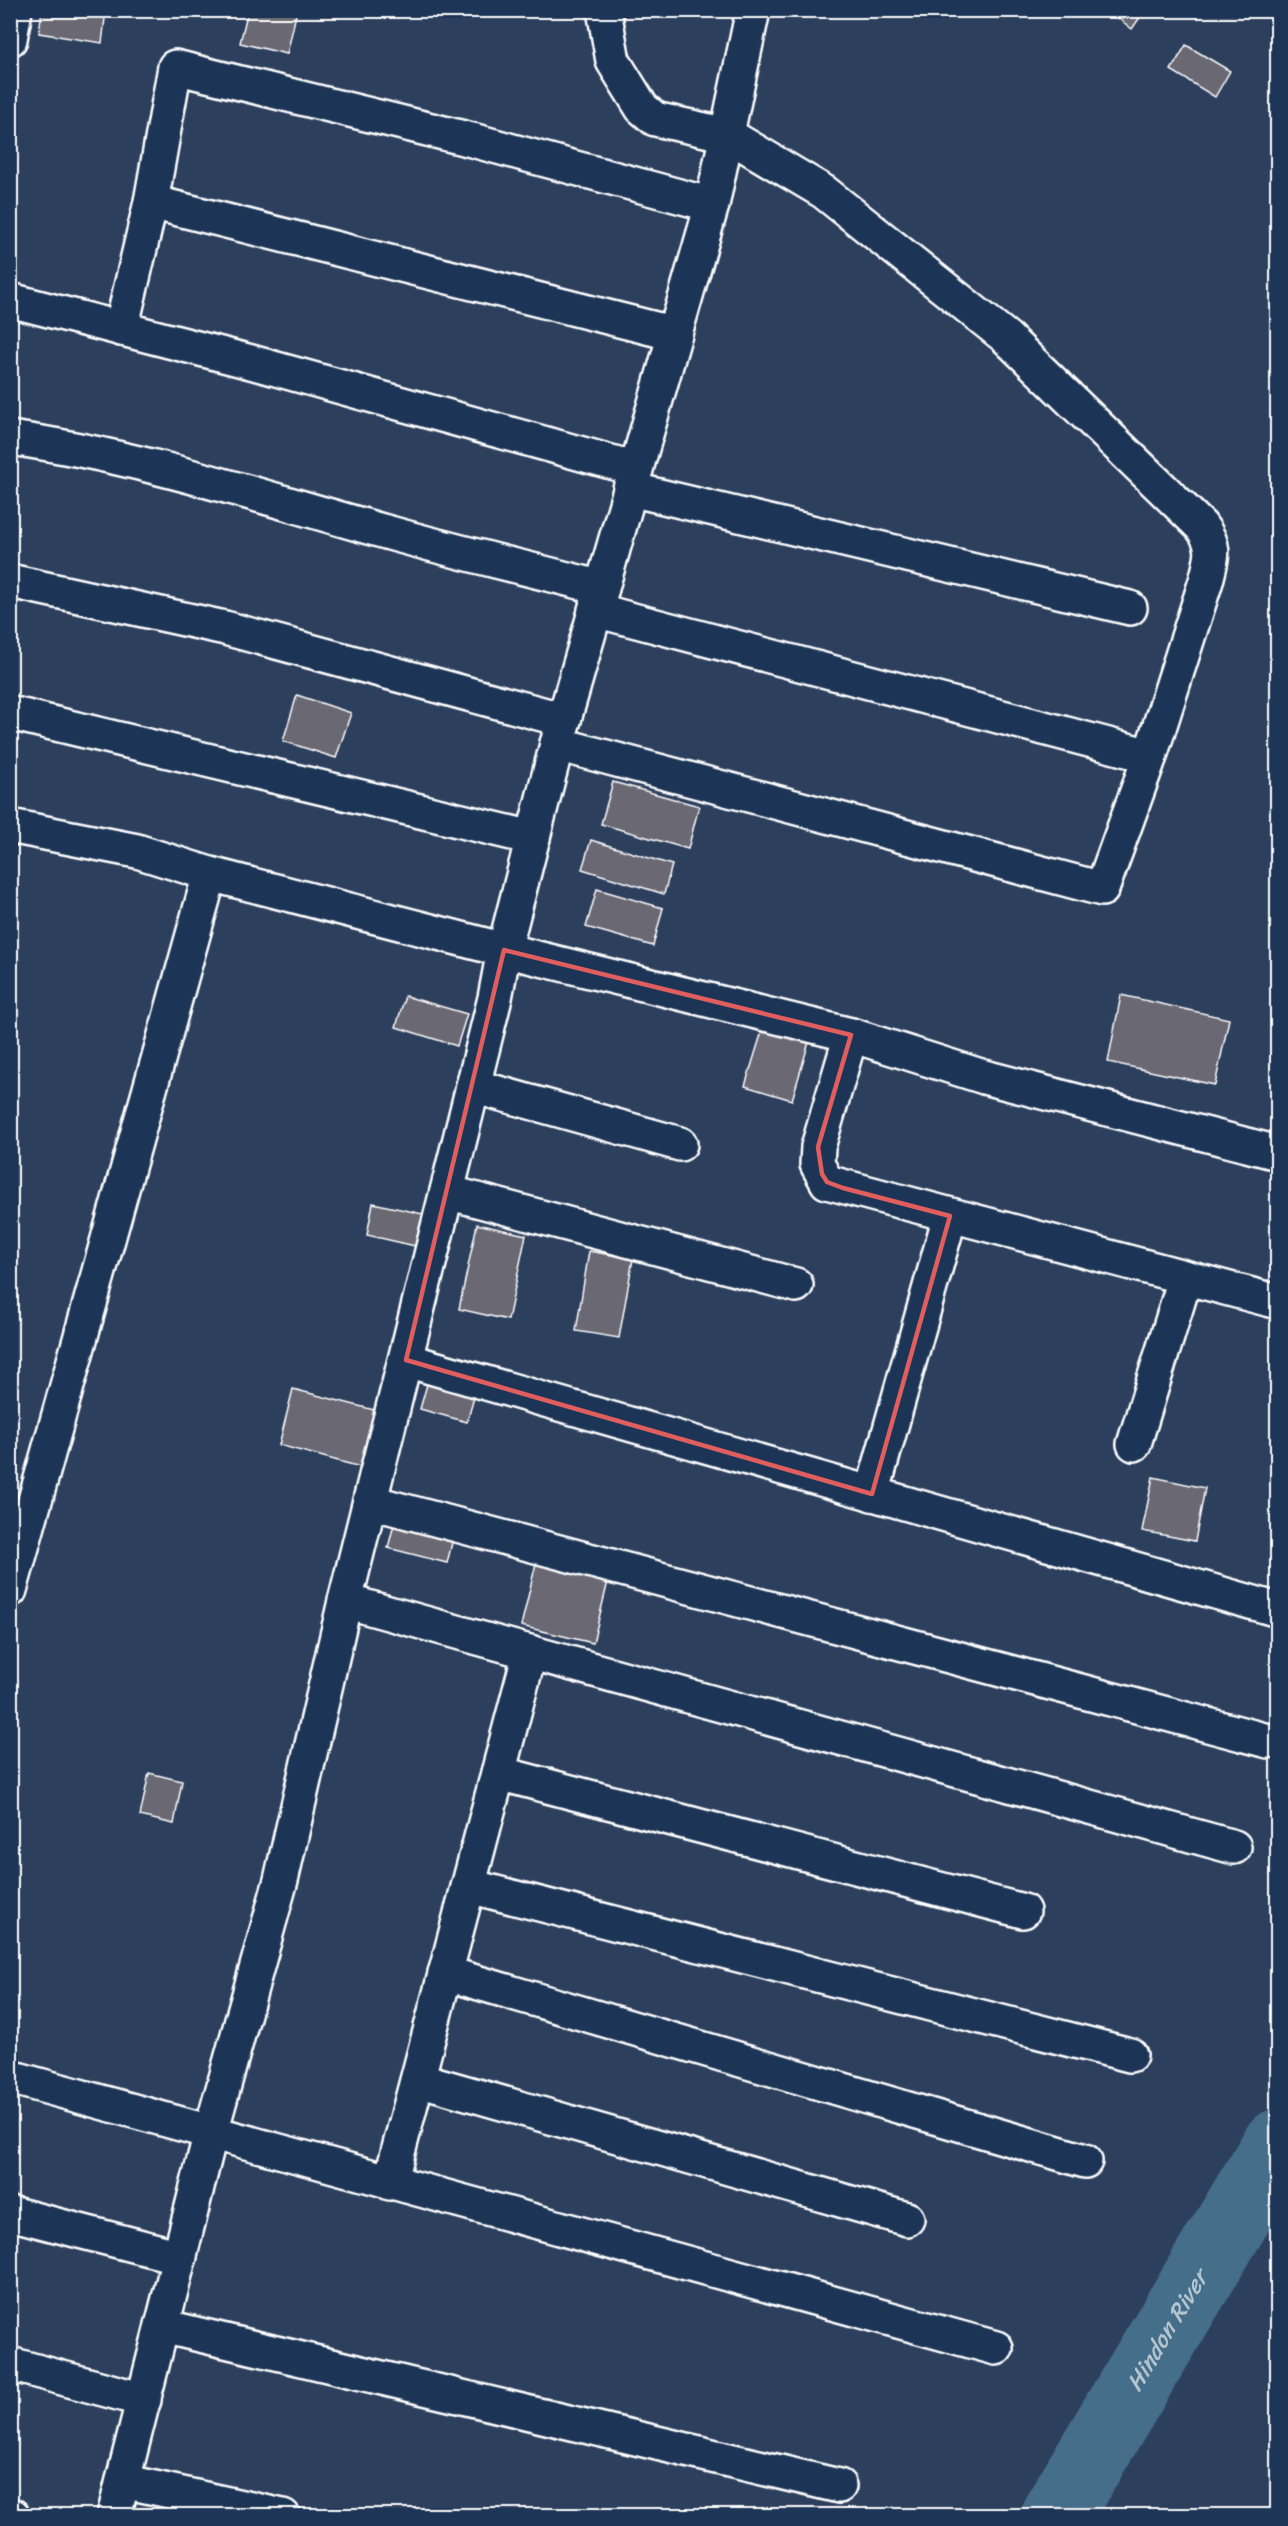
<svg xmlns="http://www.w3.org/2000/svg" width="1288" height="2526" font-family="Sriracha,sans-serif">
<style>
.lines{fill:none;stroke-linecap:round;stroke-linejoin:round}
.river{stroke:#446e8a;stroke-width:72}
.building{fill:#6a6873;stroke:#fff;stroke-width:1.5}
.minor-casing{stroke:#fff;stroke-width:38}
.minor{stroke:#1d3557;stroke-width:33}
.marked{fill:none;stroke:#e05e5e;stroke-width:4.5;stroke-linejoin:round}
.labels{text-anchor:middle;dominant-baseline:central;stroke-width:6;stroke-linejoin:round;paint-order:stroke}
.water-label{font-size:24px;font-style:italic;fill:#b4c5d0;stroke:#1d3557}
</style>
<rect width="100%" height="100%" fill="#2c3f5d"/>
<filter id="ink" filterUnits="userSpaceOnUse"><feTurbulence type="fractalNoise" baseFrequency=".0167" numOctaves="2"/><feDisplacementMap in="SourceGraphic" scale="12" xChannelSelector="R" yChannelSelector="G"/><feConvolveMatrix kernelMatrix="1 2 1 2 8 2 1 2 1" color-interpolation-filters="sRGB"/></filter>
<g filter="url(#ink)">
<g class="lines">
<path class="river" id="s1" d="M 1056,2516 L 1278,2145"/>
</g>
<g class="building">
<path d="M 42,10 L 106,10 L 102,43 L 39,33 Z"/>
<path d="M 248,10 L 297,10 L 287,54 L 240,43 Z"/>
<path d="M 1108,10 L 1145,10 L 1132,29 Z"/>
<path d="M 1186,45 L 1230,71 L 1215,97 L 1171,70 Z"/>
<path d="M 297,695 L 351,713 L 336,758 L 283,741 Z"/>
<path d="M 613,782 L 699,806 L 688,849 L 601,824 Z"/>
<path d="M 591,840 L 672,865 L 664,894 L 582,869 Z"/>
<path d="M 597,889 L 663,908 L 653,946 L 586,927 Z"/>
<path d="M 1121,995 L 1229,1019 L 1215,1085 L 1108,1062 Z"/>
<path d="M 405,996 L 467,1014 L 457,1046 L 396,1027 Z"/>
<path d="M 763,1028 L 809,1042 L 792,1100 L 745,1086 Z"/>
<path d="M 373,1203 L 432,1216 L 424,1248 L 367,1235 Z"/>
<path d="M 477,1224 L 526,1235 L 508,1320 L 459,1309 Z"/>
<path d="M 589,1251 L 633,1259 L 619,1338 L 576,1331 Z"/>
<path d="M 428,1381 L 475,1394 L 467,1422 L 420,1409 Z"/>
<path d="M 293,1389 L 382,1412 L 368,1469 L 279,1445 Z"/>
<path d="M 1153,1477 L 1205,1488 L 1195,1541 L 1142,1531 Z"/>
<path d="M 397,1512 L 456,1527 L 447,1563 L 388,1548 Z"/>
<path d="M 538,1555 L 610,1573 L 593,1643 L 521,1626 Z"/>
<path d="M 149,1773 L 182,1781 L 174,1824 L 140,1816 Z"/>
</g>
<g class="lines">
<g class="minor-casing">
<g id="minor">
<path d="M 10,39 L 15,10"/>
<path d="M 151,202 L 675,334"/>
<path d="M 10,300 L 251,362 L 636,469"/>
<path d="M 121,329 L 151,202 L 175,67 L 472,140 L 712,205"/>
<path d="M 10,438 C 139,456 261,497 386,532 C 457,552 530,569 602,588"/>
<path d="M 630,489 L 1130,608"/>
<path d="M 10,581 L 225,628 L 564,720"/>
<path d="M 595,610 L 1150,756"/>
<path d="M 10,713 L 533,838"/>
<path d="M 557,744 L 1102,889 L 1150,756 L 1206,581 C 1212,557 1217,547 1201,526 L 1007,338 L 824,192 L 728,135 L 655,119 L 642,108 L 613,61 L 604,10"/>
<path d="M 10,826 L 137,851 L 210,874 L 504,950 L 851,1035 L 984,1077 L 1278,1153"/>
<path d="M 851,1035 L 818,1147 L 817,1164 L 827,1182 L 1278,1302"/>
<path d="M 473,1086 L 680,1144"/>
<path d="M 447,1192 L 796,1285"/>
<path d="M 406,1360 L 1278,1610"/>
<path d="M 1134,1444 L 1185,1279"/>
<path d="M 872,1494 L 950,1216"/>
<path d="M 371,1502 L 1268,1741"/>
<path d="M 10,1590 L 210,874"/>
<path d="M 345,1601 L 1234,1847"/>
<path d="M 498,1773 L 1023,1911"/>
<path d="M 469,1886 L 1130,2055"/>
<path d="M 445,1973 L 1085,2161"/>
<path d="M 10,2077 L 996,2348"/>
<path d="M 418,2079 L 907,2219"/>
<path d="M 390,2183 L 530,1652"/>
<path d="M 10,2213 L 180,2257"/>
<path d="M 162,2326 L 839,2486"/>
<path d="M 10,2364 L 144,2400"/>
<path d="M 123,2481 L 283,2516"/>
<path d="M 10,2515 L 13,2516"/>
<path d="M 114,2516 L 211,2132 L 281,1880 L 345,1601 L 495,998 L 504,950 L 557,744 L 712,205 L 753,10"/>
</g>
</g>
<use href="#minor" class="minor"/>
</g>
</g>
<path class="marked" d="M 504,950 L 851,1035 L 818,1147 L 822,1174 L 827,1182 L 843,1188 L 950,1216 L 872,1494 L 406,1360 Z"/>
<g class="labels">
<g class="water-label">
<text stroke="none"><textPath href="#s1" startOffset="216">Hindon River</textPath></text>
</g>
</g>
<rect width="1288" height="2526" fill="none" stroke="#1d3557" stroke-width="36"/>
<rect x="18" y="18" width="1252" height="2490" fill="none" stroke="#fff" stroke-width="2" filter="url(#ink)"/>
</svg>
